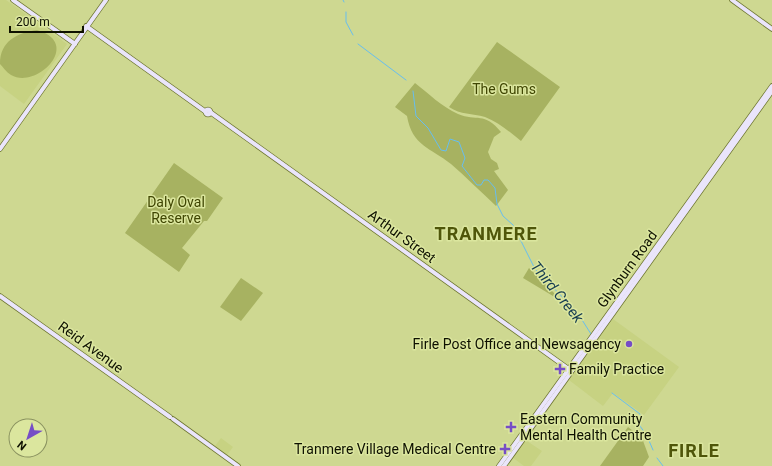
<svg xmlns="http://www.w3.org/2000/svg" width="772" height="466" font-family="Roboto,sans-serif">
<style>
.built{fill:#c7d282}
.green{fill:#a7b261}
.lines{fill:none;stroke-linecap:round;stroke-linejoin:round}
.stream{stroke:#67beef;stroke-width:1}
.secondary-casing{stroke:#6e7631;stroke-width:5.5}
.secondary{stroke:#eae5fb;stroke-width:4}
.poi-dot{fill:#764dc6;stroke:#dbe69e;stroke-width:1.5}
.labels{text-anchor:middle;dominant-baseline:central;stroke-width:3;stroke-linejoin:round;paint-order:stroke}
.park-label{font-size:14px;fill:#404603;stroke:#dbe69e}
.street-label{font-size:14px;fill:#0e1100;stroke:#dbe69e}
.poi-label{font-size:14px;fill:#0e1100;stroke:#dbe69e;text-anchor:end}
.water-label{font-size:15px;font-style:italic;fill:#153b50;stroke:#dbe69e}
.district-label{font-size:18px;font-weight:bold;letter-spacing:1px;fill:#4f560a;stroke:#dbe69e}
</style>
<rect width="100%" height="100%" fill="#ced891"/>
<g class="built">
<path d="M 0,0 L 6,0 L 67,44 L 24,104 L 0,86 Z"/>
<path d="M 613,319 L 679,367 L 644,415 L 613,393 L 603,406 L 569,380 Z"/>
<path d="M 221,438 L 233,447 L 227,455 L 215,446 Z"/>
<path d="M 524,439 L 542,451 L 531,466 L 524,466 L 512,457 Z"/>
</g>
<g class="green">
<path d="M 37,30 C 83,43 37,90 11,75 C 6,72 3,67 0,64 C 0,41 17,33 37,30 Z"/>
<path d="M 497,42 L 560,87 L 521,141 C 510,132 498,122 485,117 C 472,113 461,115 449,107 Z"/>
<path d="M 415,83 C 428,93 442,107 458,114 C 477,122 484,111 501,132 L 494,137 L 488,152 L 491,159 L 497,163 L 499,169 L 494,171 L 508,190 L 496,206 C 481,192 466,177 451,164 C 431,148 412,146 407,116 L 395,107 Z"/>
<path d="M 174,163 L 223,198 L 207,221 L 204,221 L 182,248 L 190,255 L 179,272 L 125,233 Z"/>
<path d="M 529,268 L 563,302 L 523,278 Z"/>
<path d="M 241,278 L 263,293 L 241,321 L 220,307 Z"/>
<path d="M 628,427 L 642,438 L 649,457 L 643,466 L 600,466 Z"/>
</g>
<g class="lines">
<g class="stream">
<path d="M 343,0 L 344,2"/>
<path d="M 346,12 L 346,22 L 353,35"/>
<path d="M 358,44 L 406,80"/>
<path d="M 413,91 L 416,116 L 428,128 L 441,150 L 446,151 L 450,139 L 459,142 L 465,158 L 462,166 L 477,185 L 481,185 L 484,180 L 488,180 L 495,188 L 497,204 L 503,216 L 513,225 L 535,269 L 577,312 L 591,334"/>
<path d="M 612,393 L 640,414 L 641,419 L 640,426 L 647,436 L 653,450"/>
<path d="M 657,458 L 663,466"/>
</g>
<g class="secondary-casing">
<g id="secondary">
<path d="M 13,0 L 75,44"/>
<path d="M 732,0 L 772,29"/>
<path d="M 86,26 L 206,112"/>
<circle cx="208" cy="112" r="2.5"/>
<path d="M 210,112 L 570,370"/>
<path d="M 0,149 L 106,0"/>
<path d="M 0,296 L 170,417"/>
<path d="M 173,419 L 238,466"/>
<path d="M 499,466 L 772,86"/>
<path d="M 504,466 L 772,91"/>
</g>
</g>
<use href="#secondary" class="secondary"/>
</g>
<g class="poi-dot">
<circle cx="629" cy="344" r="4"/>
<path d="M558 363h4v4h4v4h-4v4h-4v-4h-4v-4h4z"/>
<path d="M509 421h4v4h4v4h-4v4h-4v-4h-4v-4h4z"/>
<path d="M503 443h4v4h4v4h-4v4h-4v-4h-4v-4h4z"/>
</g>
<g class="labels">
<g class="park-label">
<text x="504" y="89">The Gums</text>
<text x="176" y="202">Daly Oval<tspan x="176" dy="16">Reserve</tspan></text>
</g>
<g class="street-label">
<text transform="translate(402 236) rotate(36)">Arthur Street</text>
<text transform="translate(627 269) rotate(-54)">Glynburn Road</text>
<text transform="translate(91 347) rotate(36)">Reid Avenue</text>
</g>
<g class="poi-label">
<text x="621" y="344">Firle Post Office and Newsagency</text>
<text x="569" y="369" text-anchor="start">Family Practice</text>
<text x="520" y="419" text-anchor="start">Eastern Community<tspan x="520" dy="16">Mental Health Centre</tspan></text>
<text x="496" y="449">Tranmere Village Medical Centre</text>
</g>
<g class="water-label">
<text transform="translate(557 292) rotate(51)">Third Creek</text>
</g>
<g class="district-label">
<text x="486" y="233">TRANMERE</text>
<text x="694" y="450">FIRLE</text>
</g>
</g>
<g transform="translate(28 438) rotate(219)"><circle r="19" fill="#dbe69e" stroke="#89915f"/>
<path d="M0-3L7 15L0 10L-7 15Z" fill="#764dc6"/>
<text y="-6" font-size="11" font-weight="bold" text-anchor="middle" fill="#0e1100">N</text>
</g>
<path d="M10 26v6h73v-6" fill="none" stroke="#0e1100" stroke-width="2"/>
<text x="16" y="26" font-size="12" fill="#0e1100" stroke="#dbe69e" stroke-width="3" paint-order="stroke">200 m</text>
</svg>
